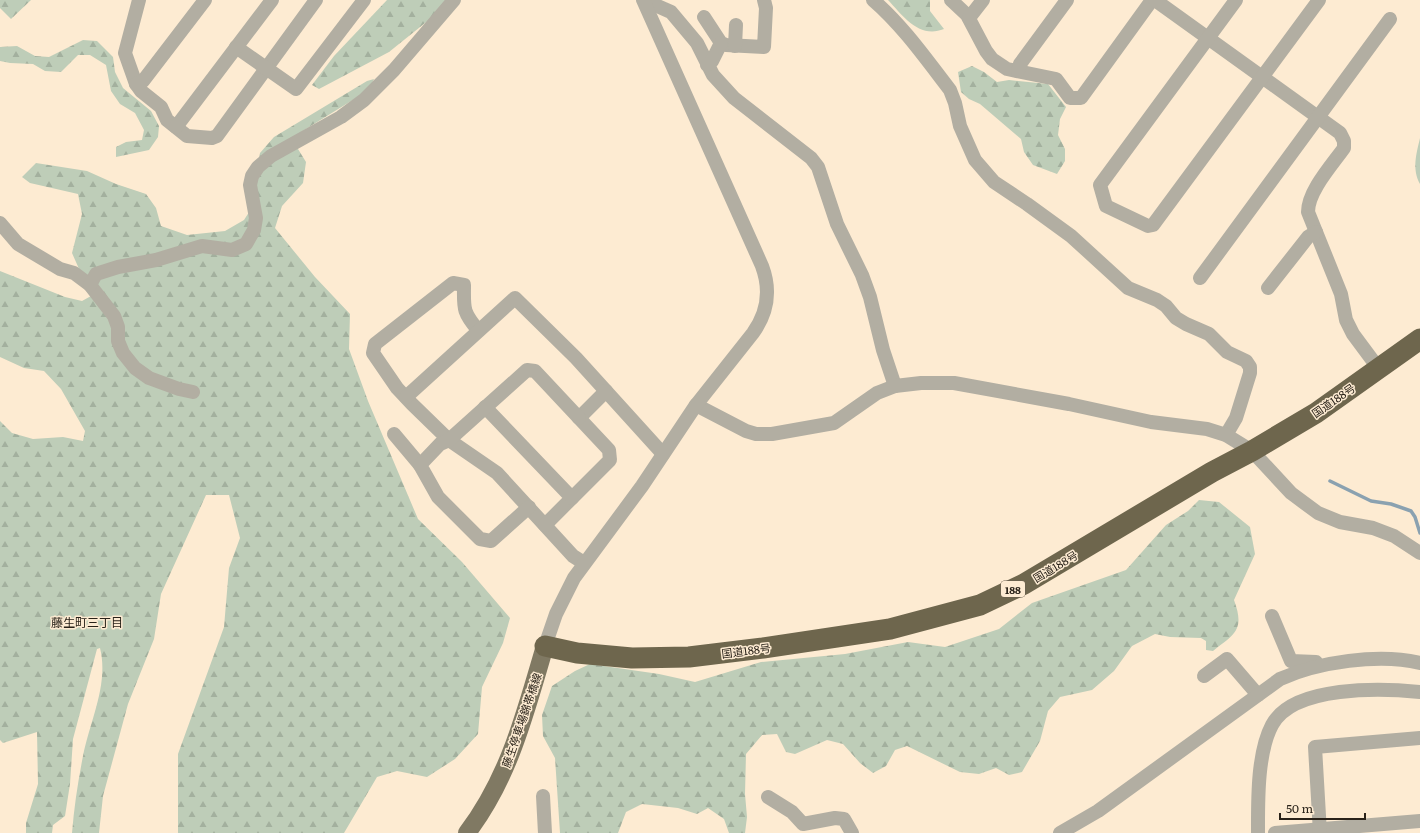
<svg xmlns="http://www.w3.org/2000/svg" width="1420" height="833" font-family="Literata,'Noto Sans JP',serif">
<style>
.forest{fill:url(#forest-firs)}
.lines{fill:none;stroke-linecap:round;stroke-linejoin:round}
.stream{stroke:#8aa1b0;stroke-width:3.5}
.minor{stroke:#b2aea2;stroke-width:14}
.major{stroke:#807963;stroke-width:18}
.highway{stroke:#6e664d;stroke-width:21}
.labels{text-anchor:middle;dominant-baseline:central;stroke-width:3;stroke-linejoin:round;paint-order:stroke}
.shield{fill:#fdebd2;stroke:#695e50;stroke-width:1}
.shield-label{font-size:10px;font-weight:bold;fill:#292219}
.street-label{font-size:11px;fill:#292219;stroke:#fdebd2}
.neighbourhood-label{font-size:12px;fill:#292219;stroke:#fdebd2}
</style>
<defs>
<pattern id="forest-firs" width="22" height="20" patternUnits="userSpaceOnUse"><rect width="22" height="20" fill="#becdb8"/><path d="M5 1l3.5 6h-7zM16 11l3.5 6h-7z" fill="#a3b09e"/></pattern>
</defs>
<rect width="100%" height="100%" fill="#fdebd2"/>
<g class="forest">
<path d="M 0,0 L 31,0 L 11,19 L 0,8 Z"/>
<path d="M 387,0 L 446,0 L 440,11 L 389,52 L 319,89 L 312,85 L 334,56 Z"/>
<path d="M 888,0 L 930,0 L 930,11 L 944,29 C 919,39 903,16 888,0 Z"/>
<path d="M 83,40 L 97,41 L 113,57 L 115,72 L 123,88 L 151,111 L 159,126 L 158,137 L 149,150 L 116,157 L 116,147 L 126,142 L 142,140 L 144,130 L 135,113 L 120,104 L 111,91 L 106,65 L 90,55 L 78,55 L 61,72 L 45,71 L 33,64 L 10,63 L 0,61 L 0,47 L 17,46 L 35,56 L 49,57 Z"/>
<path d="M 972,66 L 984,72 L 997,82 L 1009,80 L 1048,84 L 1066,107 L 1060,119 L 1058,135 L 1065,149 L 1065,161 L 1057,174 L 1033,165 L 1024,152 L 1021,139 L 980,104 L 969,99 L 961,92 L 958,72 Z"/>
<path d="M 374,79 L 369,90 L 301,132 L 298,149 L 306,162 L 303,183 L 282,206 L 275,228 L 315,277 L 350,314 L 349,349 L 368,401 L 418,519 L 462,562 L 510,618 L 503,643 L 482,687 L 478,734 L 455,759 L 427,777 L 397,771 L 377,777 L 344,833 L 178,833 L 178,754 L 224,627 L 229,568 L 240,538 L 229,495 L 206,495 L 161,594 L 154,639 L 128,704 L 103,796 L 99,833 L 72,833 C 74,808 78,781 83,756 C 90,721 109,684 100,648 L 97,649 L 73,739 L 70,784 L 65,816 L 53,825 L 52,833 L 26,833 L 26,823 L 38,784 L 37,732 L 3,743 L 0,740 L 0,421 L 12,433 L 33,439 L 63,437 L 83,441 L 85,431 L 61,389 L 44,371 L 24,368 L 0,357 L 0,271 L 65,297 L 82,301 L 91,296 L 72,253 L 82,214 L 78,194 L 30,183 L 22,177 L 36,163 L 87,171 L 116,184 L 146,194 L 156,208 L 161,226 L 187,235 L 225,231 L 244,220 L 258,198 L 256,180 L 260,153 L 274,137 L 367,81 Z"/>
<path d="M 1420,138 L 1420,184 C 1412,169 1416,155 1420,138 Z"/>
<path d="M 1199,500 L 1219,502 L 1250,527 L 1255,554 L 1234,600 C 1245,630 1235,634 1213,651 L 1206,650 L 1206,641 L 1201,638 L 1170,637 L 1155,634 L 1132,646 L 1114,671 L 1092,690 L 1060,697 L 1048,711 L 1040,741 L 1022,772 L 1009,775 L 996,768 L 979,774 L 960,772 L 907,746 L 895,750 L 886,766 L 873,773 L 860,763 L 843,744 L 827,740 L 795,754 L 786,752 L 777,734 L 762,735 L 746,754 L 745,794 L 747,817 L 745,833 L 729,833 L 724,819 L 708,808 L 697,814 L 678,808 L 642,804 L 626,812 L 618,833 L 560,833 L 555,758 L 543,736 L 542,715 L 552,686 L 575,671 L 590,664 L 659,674 L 695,682 L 761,662 L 845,654 L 908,642 L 945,647 L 999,629 L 1032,603 L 1126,570 L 1166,525 L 1188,511 Z"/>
</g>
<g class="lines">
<path class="stream" d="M 1330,481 L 1371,501 L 1391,504 L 1411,511 L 1415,517 L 1420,533"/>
<g class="minor">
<path d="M 139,0 L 125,53 L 136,84 L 141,91 L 161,107 L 167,120 L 187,136 L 212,138 L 217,136 L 316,0"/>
<path d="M 644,0 L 671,12 L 697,43 L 713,75 L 734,98 L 811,158 L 818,167 L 837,224 L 862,275 L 870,297 L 883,350 L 895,386"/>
<path d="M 873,0 C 903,26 926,59 950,90 L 955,103 L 960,126 L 975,160 L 994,182 L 1027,204 L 1071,236 L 1128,288 L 1157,300 L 1166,306 L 1176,318 L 1186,324 L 1209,334 L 1227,352 L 1246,361 L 1250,367 L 1250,373 L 1236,418 L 1226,435"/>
<path d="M 951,0 L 967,15 L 986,51 L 992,59 L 1007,69 L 1056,79 L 1070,98 L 1081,98 L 1152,0"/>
<path d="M 1155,0 L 1340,133 L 1344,141 L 1344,148 C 1332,165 1308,191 1308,212 L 1341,294 L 1346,320 L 1353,334 L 1379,369"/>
<path d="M 1236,0 L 1100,185 L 1106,206 L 1148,226 L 1153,225 L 1319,0"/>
<path d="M 704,17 L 721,43 L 726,45 L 764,47 L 766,8 L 764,0"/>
<path d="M 969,18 L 983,0"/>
<path d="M 735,46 L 736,25"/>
<path d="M 236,47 L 296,89 L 364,0"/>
<path d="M 707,65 L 712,61 L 721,43"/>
<path d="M 1018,71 L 1020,64 L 1067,0"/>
<path d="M 136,84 L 143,81 L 205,0"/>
<path d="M 176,127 L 272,0"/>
<path d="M 0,223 L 18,244 L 60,269 L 74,273 L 90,285 L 114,316 L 118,327 L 118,341 L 123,353 L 135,368 L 149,378 L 179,389 L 193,392"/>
<path d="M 1200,278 L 1390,19"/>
<path d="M 90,285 L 96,274 L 118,267 L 156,260 L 202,246 L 232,250 L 246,244 L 254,230 L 256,218 L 250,185 L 252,176 L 258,167 L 271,156 L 341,117 L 364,100 L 394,70 L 454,0"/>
<path d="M 1268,288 L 1308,237 L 1316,232"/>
<path d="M 478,330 C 462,311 464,308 464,285 L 453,283 L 375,344 L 373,353 L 397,388 L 412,404 L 449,440 L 497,473 L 573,556 L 584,563"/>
<path d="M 406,397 L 515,298 L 576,358 L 663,454"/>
<path d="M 696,405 L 746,431 L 756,434 L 772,434 L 834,423 L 877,393 L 895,386 L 921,383 L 954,383 L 1069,404 L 1151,422 L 1207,429 L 1226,435 L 1252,451 L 1291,493 L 1318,513 L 1340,522 L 1373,528 L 1394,536 L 1420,553"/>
<path d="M 485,407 L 572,498 L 545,525"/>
<path d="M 394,434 L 420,465"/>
<path d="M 572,498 L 610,460 L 609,450 L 579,418 L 606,391"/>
<path d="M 529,507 L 491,541 L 480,539 L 438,497 L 420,465 L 440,444 L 449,440 L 527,370 L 535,371 L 579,418"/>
<path d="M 1272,616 L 1291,661 L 1316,662"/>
<path d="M 545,646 L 556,614 L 574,578 L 642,486 L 696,405 L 753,333 C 768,312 771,290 762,266 L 643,0"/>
<path d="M 1204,676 L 1227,659 L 1258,695"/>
<path d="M 543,796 L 545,833"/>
<path d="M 768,797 L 792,812 L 803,824 L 835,818 L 844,819 L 852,833"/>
<path d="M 1060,833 L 1098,811 L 1280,679 C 1318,662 1379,653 1420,663"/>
<path d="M 1258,833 C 1258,802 1257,753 1272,725 C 1293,685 1382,688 1420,692"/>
<path d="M 1275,833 L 1420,821"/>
<path d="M 1320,833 L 1315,747 L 1420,738"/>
</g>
<path class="major" d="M 467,833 C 510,776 525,713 545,646"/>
<path class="highway" d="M 545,646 L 577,653 L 632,658 L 689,657 L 763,648 L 890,629 L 980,605 L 1024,584 L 1212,472 L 1252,451 L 1316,413 L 1420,339"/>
</g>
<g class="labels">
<rect class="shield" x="1001" y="581" width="24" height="16" rx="3"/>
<g class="shield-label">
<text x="1013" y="589">188</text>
</g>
<g class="street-label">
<text transform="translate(1333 400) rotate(-35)">国道188号</text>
<text transform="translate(1055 566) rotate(-31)">国道188号</text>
<text transform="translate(746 650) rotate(-7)">国道188号</text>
<text transform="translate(521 720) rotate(-71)">藤生停車場錦帯橋線</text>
</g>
<g class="neighbourhood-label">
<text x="87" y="622">藤生町三丁目</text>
</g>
</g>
<path d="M1280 813v6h85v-6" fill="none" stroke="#292219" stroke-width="2"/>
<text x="1286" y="813" font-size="12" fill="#292219" stroke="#fdebd2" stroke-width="3" paint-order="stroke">50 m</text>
</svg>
